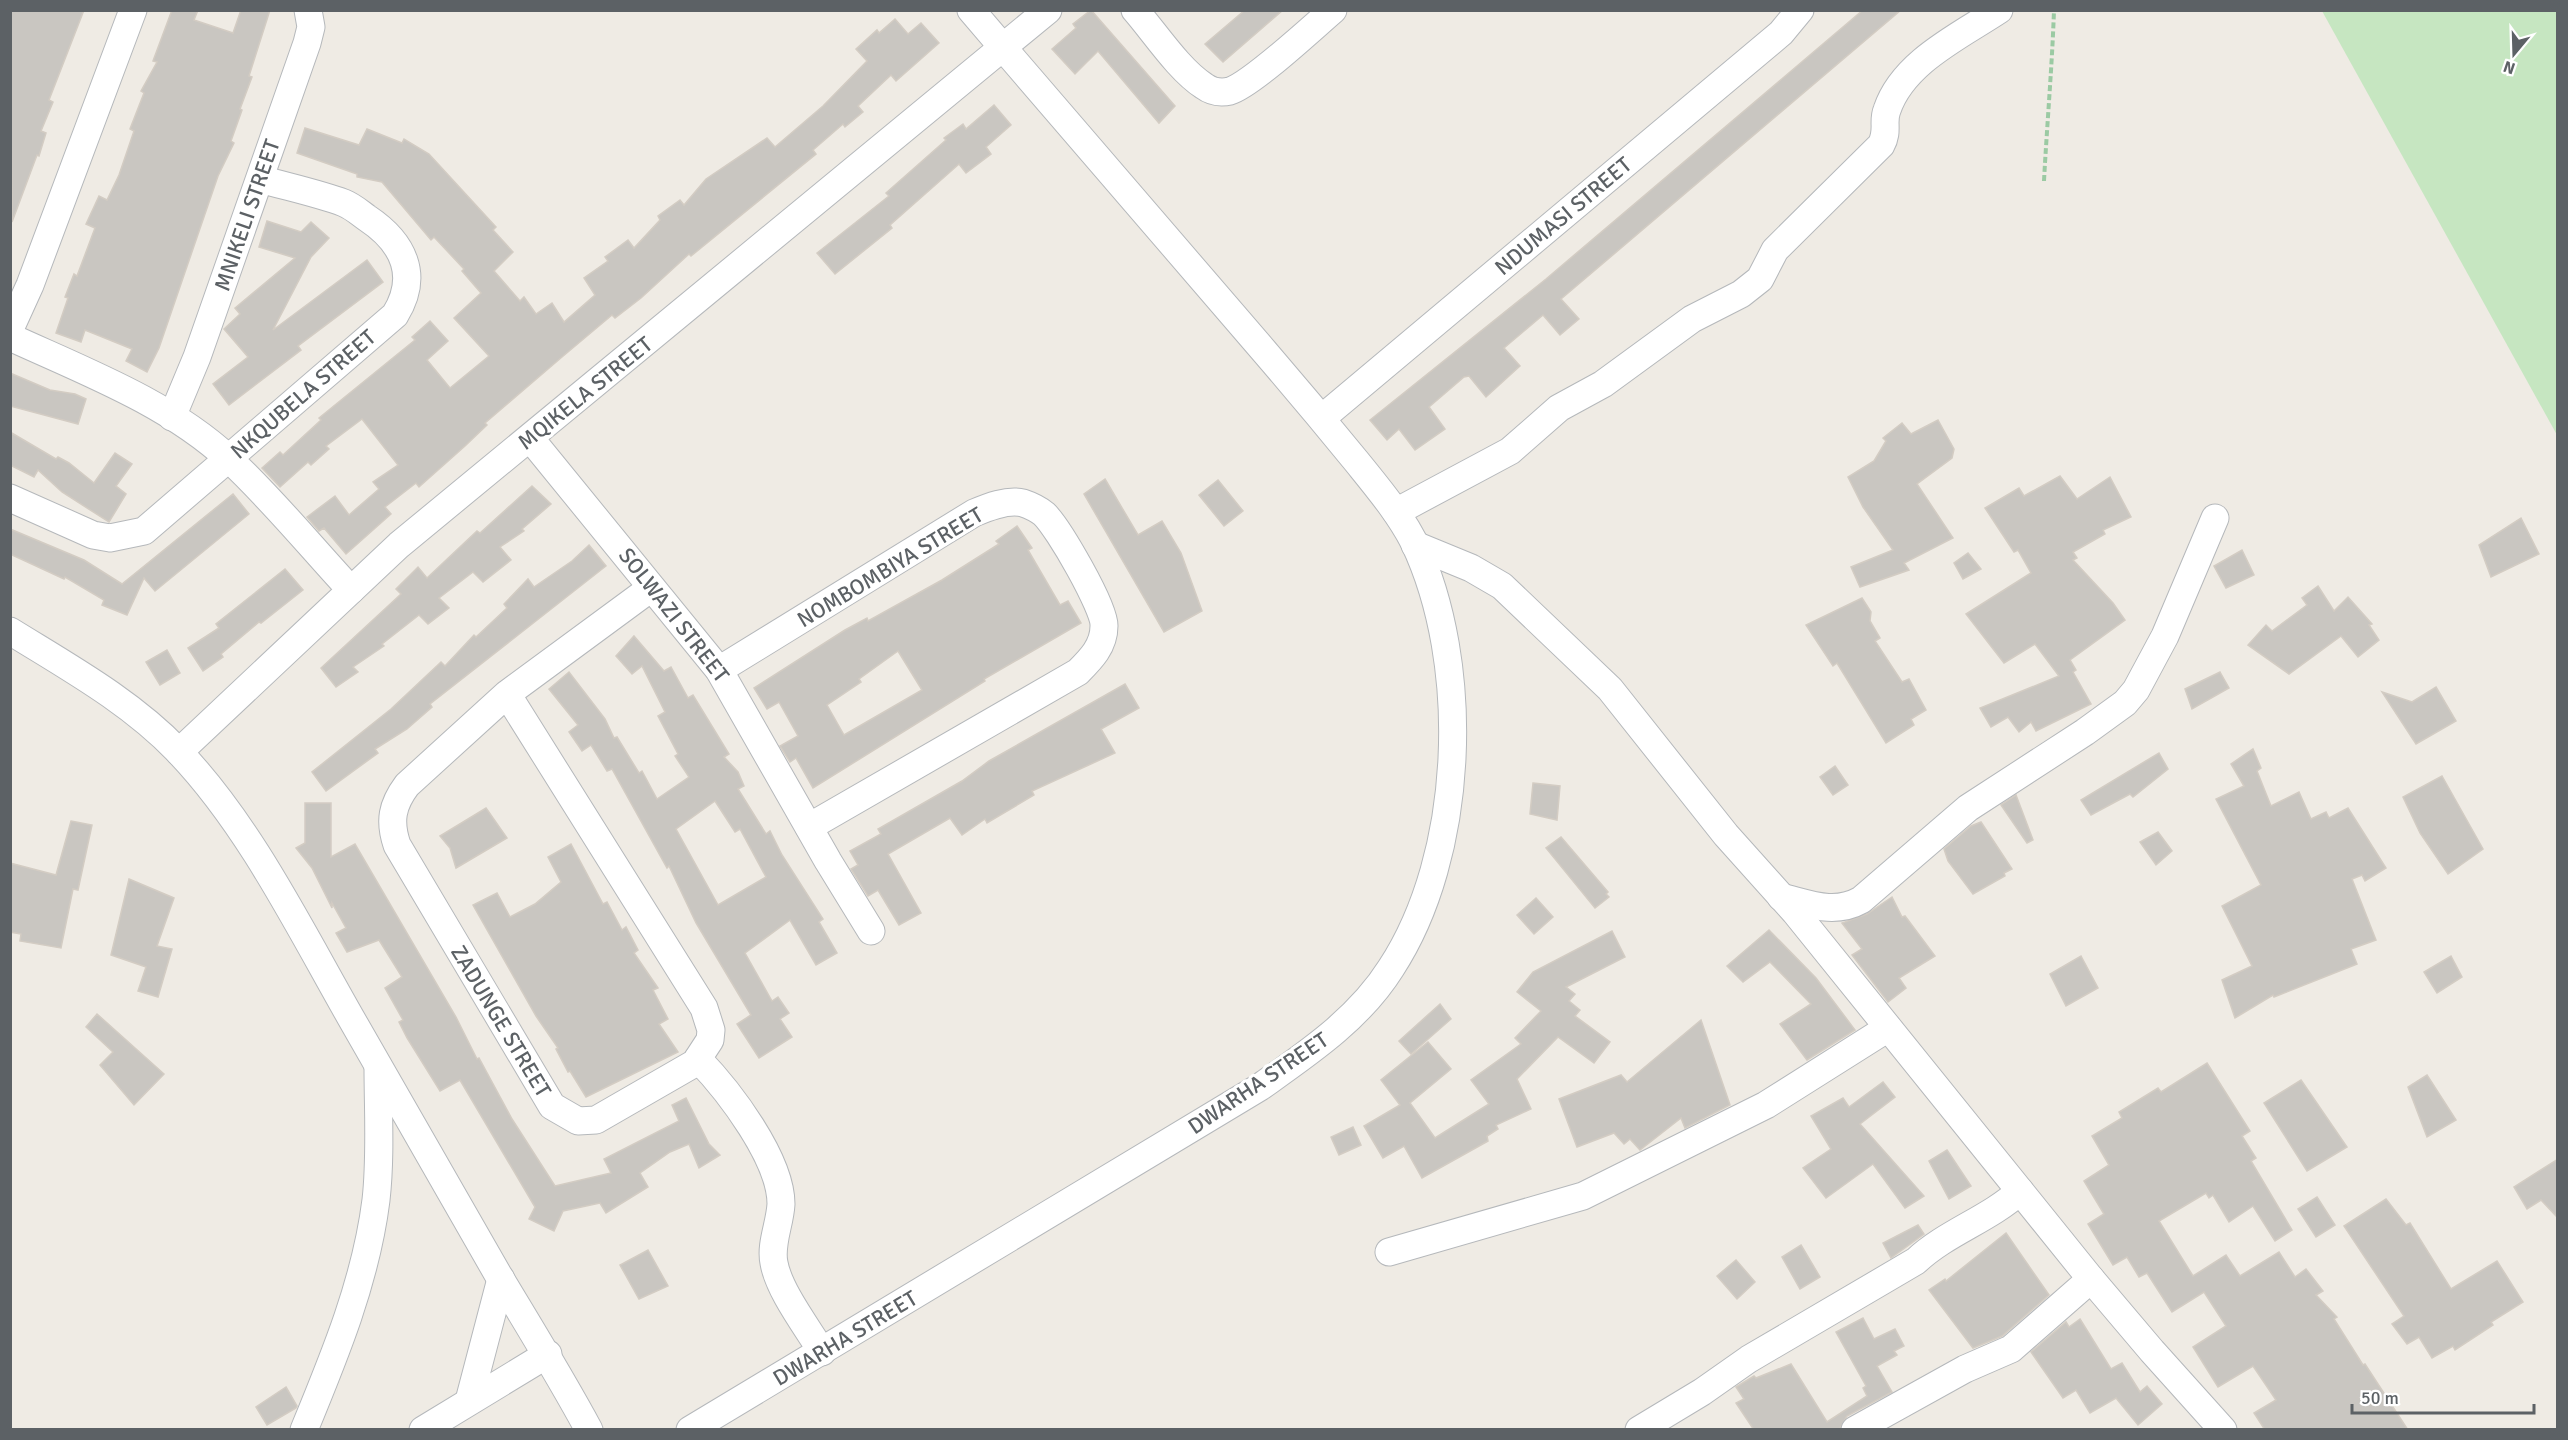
<svg xmlns="http://www.w3.org/2000/svg" width="2568" height="1440" font-family="Signika,sans-serif">
<style>
.green{fill:#c6e6c1}
.building{fill:#c9c6c1;stroke:#d3ccc3;stroke-width:1.5;fill-rule:evenodd}
.lines{fill:none;stroke-linecap:round;stroke-linejoin:round}
.minor-casing{stroke:#b5b8bb;stroke-width:29}
.path{stroke:#9bcaa3;stroke-width:4;stroke-dasharray:6 3;stroke-linecap:butt}
.minor{stroke:#fff;stroke-width:27}
.labels{text-anchor:middle;dominant-baseline:central;stroke-width:6;stroke-linejoin:round;paint-order:stroke}
.street-label{font-size:22px;fill:#5c6165;stroke:#fff}
</style>
<rect width="100%" height="100%" fill="#efebe4"/>
<path class="green" d="M 2322,11 L 2557,11 L 2557,435 Z"/>
<g class="building">
<path d="M 10,10 L 84,10 L 49,100 L 53,102 L 41,131 L 46,133 L 39,156 L 37,155 L 12,222 Z"/>
<path d="M 172,10 L 198,10 L 194,20 L 233,33 L 241,10 L 270,10 L 249,76 L 252,77 L 240,109 L 242,110 L 231,141 L 234,143 L 218,176 L 159,348 L 147,372 L 126,361 L 132,349 L 85,330 L 81,342 L 56,333 L 68,298 L 65,297 L 74,274 L 77,276 L 95,228 L 86,224 L 99,196 L 107,200 L 119,175 L 134,131 L 130,129 L 144,93 L 141,91 L 157,62 L 153,61 Z"/>
<path d="M 1091,10 L 1175,106 L 1159,123 L 1098,51 L 1075,74 L 1052,49 L 1076,28 L 1073,24 Z"/>
<path d="M 1245,10 L 1283,10 L 1223,62 L 1205,44 Z"/>
<path d="M 1863,10 L 1901,10 L 1561,299 L 1579,319 L 1560,335 L 1543,315 L 1504,348 L 1520,366 L 1486,397 L 1469,376 L 1464,377 L 1429,407 L 1445,429 L 1415,450 L 1399,429 L 1387,440 L 1370,420 L 1546,279 Z"/>
<path d="M 895,19 L 908,34 L 921,23 L 939,43 L 896,81 L 891,75 L 858,106 L 863,112 L 845,127 L 843,124 L 813,150 L 816,154 L 691,256 L 689,254 L 641,298 L 615,318 L 612,315 L 562,357 L 485,423 L 487,425 L 465,446 L 419,487 L 416,483 L 385,507 L 391,514 L 346,554 L 324,528 L 319,531 L 307,517 L 335,496 L 349,515 L 379,489 L 373,482 L 398,465 L 362,419 L 326,446 L 329,449 L 311,465 L 308,462 L 280,487 L 262,468 L 280,452 L 283,455 L 321,420 L 319,418 L 415,340 L 412,337 L 430,321 L 448,341 L 427,360 L 450,388 L 489,356 L 454,318 L 481,293 L 462,271 L 464,269 L 434,237 L 431,240 L 382,182 L 357,177 L 357,174 L 297,153 L 305,128 L 359,145 L 367,129 L 402,143 L 404,139 L 429,154 L 496,227 L 493,230 L 513,252 L 494,271 L 520,301 L 524,297 L 536,314 L 552,303 L 564,322 L 595,295 L 584,278 L 608,261 L 605,257 L 628,240 L 634,248 L 660,220 L 658,216 L 680,200 L 684,205 L 706,179 L 767,138 L 775,147 L 823,106 L 867,61 L 856,49 L 877,30 L 879,33 Z"/>
<path d="M 994,105 L 1011,125 L 986,147 L 991,154 L 966,173 L 959,164 L 890,225 L 892,228 L 835,274 L 817,253 L 889,196 L 886,193 L 946,140 L 944,138 L 963,124 L 966,129 Z"/>
<path d="M 267,221 L 301,232 L 311,222 L 329,238 L 311,257 L 273,330 L 367,260 L 383,282 L 298,346 L 301,350 L 229,405 L 213,384 L 248,357 L 224,329 L 240,314 L 235,308 L 295,258 L 259,247 Z"/>
<path d="M 10,373 L 50,390 L 75,394 L 86,399 L 78,424 L 10,406 Z"/>
<path d="M 1938,420 L 1954,449 L 1952,458 L 1917,484 L 1953,538 L 1904,563 L 1909,570 L 1860,587 L 1851,567 L 1893,550 L 1863,507 L 1848,477 L 1874,461 L 1886,441 L 1883,438 L 1902,423 L 1911,434 Z"/>
<path d="M 10,432 L 56,459 L 58,457 L 69,463 L 94,483 L 115,453 L 132,464 L 116,486 L 126,494 L 109,522 L 62,492 L 38,470 L 34,477 L 10,465 Z"/>
<path d="M 2060,476 L 2077,499 L 2110,477 L 2131,517 L 2103,530 L 2105,534 L 2073,552 L 2077,558 L 2073,560 L 2113,603 L 2125,620 L 2070,660 L 2076,670 L 2073,672 L 2091,704 L 2036,731 L 2031,722 L 2019,732 L 2008,717 L 1991,727 L 1980,708 L 2059,676 L 2035,644 L 2004,663 L 1966,614 L 2031,573 L 2018,550 L 2014,552 L 1985,508 L 2019,488 L 2024,496 Z"/>
<path d="M 1105,479 L 1138,535 L 1162,521 L 1181,553 L 1202,611 L 1164,632 L 1084,494 Z"/>
<path d="M 1218,480 L 1243,511 L 1224,526 L 1199,495 Z"/>
<path d="M 532,486 L 551,504 L 522,529 L 524,531 L 500,547 L 511,560 L 483,582 L 473,572 L 439,598 L 449,608 L 428,624 L 419,615 L 382,644 L 384,646 L 353,667 L 358,672 L 336,687 L 321,668 L 401,594 L 396,589 L 418,567 L 427,578 L 477,531 L 480,533 Z"/>
<path d="M 233,494 L 249,514 L 155,591 L 144,578 L 127,615 L 102,605 L 104,600 L 65,577 L 64,579 L 10,554 L 10,529 L 84,560 L 122,584 Z"/>
<path d="M 2521,518 L 2539,554 L 2491,577 L 2479,545 Z"/>
<path d="M 1017,526 L 1032,548 L 1028,550 L 1060,605 L 1068,601 L 1081,623 L 984,679 L 985,681 L 813,788 L 796,758 L 790,762 L 780,746 L 798,736 L 779,702 L 767,709 L 754,688 L 845,630 L 867,618 L 868,621 L 942,580 L 999,544 L 996,541 ZM 898,651 L 922,690 L 844,735 L 827,705 L 861,682 L 859,679 Z"/>
<path d="M 589,545 L 606,566 L 430,704 L 432,707 L 407,729 L 375,749 L 378,753 L 326,791 L 312,772 L 391,709 L 441,662 L 445,666 L 474,635 L 476,637 L 507,608 L 504,604 L 528,579 L 534,587 L 572,561 Z"/>
<path d="M 2242,550 L 2254,575 L 2226,588 L 2214,566 Z"/>
<path d="M 1968,553 L 1981,569 L 1963,579 L 1954,563 Z"/>
<path d="M 285,569 L 303,590 L 261,623 L 259,622 L 221,654 L 223,657 L 203,671 L 188,648 L 219,628 L 216,624 Z"/>
<path d="M 2318,586 L 2334,611 L 2348,597 L 2372,624 L 2369,625 L 2379,640 L 2358,657 L 2341,636 L 2289,674 L 2248,645 L 2266,625 L 2272,631 L 2307,605 L 2302,598 Z"/>
<path d="M 1862,598 L 1871,612 L 1870,621 L 1880,638 L 1875,641 L 1902,682 L 1909,679 L 1926,710 L 1911,719 L 1914,725 L 1886,743 L 1837,663 L 1833,666 L 1806,625 Z"/>
<path d="M 634,636 L 664,671 L 671,667 L 688,698 L 693,695 L 729,754 L 724,757 L 738,772 L 744,786 L 738,789 L 766,834 L 770,831 L 782,855 L 823,919 L 819,922 L 837,953 L 816,965 L 790,920 L 745,953 L 772,1001 L 778,997 L 789,1013 L 780,1019 L 792,1037 L 759,1058 L 737,1024 L 751,1015 L 696,923 L 669,866 L 667,868 L 612,769 L 607,771 L 591,745 L 582,751 L 569,732 L 578,725 L 549,689 L 569,672 L 605,719 L 614,738 L 617,737 L 639,773 L 642,771 L 657,799 L 689,777 L 675,756 L 678,754 L 658,716 L 665,712 L 642,666 L 632,674 L 616,656 ZM 715,801 L 735,832 L 740,829 L 766,877 L 718,905 L 676,829 Z"/>
<path d="M 167,650 L 180,673 L 160,685 L 146,662 Z"/>
<path d="M 2220,672 L 2229,688 L 2192,709 L 2185,689 Z"/>
<path d="M 1125,684 L 1139,708 L 1101,729 L 1115,753 L 1032,791 L 1034,795 L 987,823 L 985,819 L 962,835 L 950,818 L 888,854 L 921,913 L 899,925 L 878,890 L 868,896 L 851,869 L 858,865 L 850,851 L 881,834 L 878,829 L 962,781 L 989,761 Z"/>
<path d="M 2436,687 L 2456,721 L 2416,744 L 2382,692 L 2412,702 Z"/>
<path d="M 2253,749 L 2261,768 L 2257,771 L 2271,806 L 2299,792 L 2311,819 L 2326,812 L 2329,818 L 2348,808 L 2386,868 L 2365,881 L 2362,875 L 2352,879 L 2376,940 L 2351,949 L 2357,964 L 2274,997 L 2273,995 L 2235,1018 L 2222,980 L 2252,966 L 2222,906 L 2261,885 L 2216,799 L 2244,786 L 2231,764 Z"/>
<path d="M 2159,753 L 2168,769 L 2133,797 L 2130,794 L 2091,815 L 2081,800 Z"/>
<path d="M 1835,766 L 1848,785 L 1833,795 L 1820,777 Z"/>
<path d="M 2442,776 L 2483,849 L 2448,874 L 2420,833 L 2403,797 Z"/>
<path d="M 1533,783 L 1560,786 L 1557,820 L 1530,814 Z"/>
<path d="M 2016,795 L 2033,840 L 2027,843 L 2001,805 Z"/>
<path d="M 305,803 L 331,803 L 331,857 L 355,844 L 456,1017 L 477,1059 L 479,1058 L 512,1119 L 555,1186 L 611,1173 L 604,1159 L 679,1121 L 672,1105 L 686,1098 L 709,1144 L 720,1155 L 699,1168 L 689,1144 L 670,1152 L 640,1173 L 648,1187 L 606,1213 L 600,1203 L 563,1211 L 554,1231 L 529,1219 L 535,1207 L 460,1080 L 440,1091 L 407,1038 L 399,1022 L 403,1020 L 385,988 L 402,977 L 379,940 L 347,952 L 336,933 L 346,928 L 332,903 L 332,908 L 312,868 L 296,848 L 305,843 Z"/>
<path d="M 486,808 L 507,838 L 456,868 L 450,848 L 440,836 Z"/>
<path d="M 71,821 L 92,825 L 78,890 L 73,889 L 61,948 L 20,941 L 21,934 L 10,932 L 10,863 L 56,875 Z"/>
<path d="M 1981,822 L 2012,869 L 2004,873 L 2005,876 L 1973,894 L 1948,861 L 1944,849 L 1971,826 Z"/>
<path d="M 2158,832 L 2172,851 L 2156,865 L 2140,842 Z"/>
<path d="M 1561,837 L 1608,892 L 1606,894 L 1609,897 L 1595,908 L 1546,848 Z"/>
<path d="M 571,844 L 603,904 L 607,902 L 622,930 L 626,927 L 638,950 L 634,953 L 658,988 L 653,990 L 668,1019 L 659,1024 L 678,1052 L 586,1097 L 570,1071 L 568,1072 L 556,1049 L 558,1048 L 536,1016 L 473,905 L 497,893 L 510,917 L 535,904 L 561,882 L 548,857 Z"/>
<path d="M 129,879 L 174,898 L 157,946 L 172,949 L 158,997 L 138,991 L 146,967 L 111,955 Z"/>
<path d="M 1892,897 L 1902,917 L 1905,916 L 1935,956 L 1899,978 L 1906,988 L 1888,1002 L 1852,955 L 1862,949 L 1842,923 L 1867,914 Z"/>
<path d="M 1536,898 L 1553,917 L 1534,934 L 1517,915 Z"/>
<path d="M 1769,930 L 1816,978 L 1855,1030 L 1807,1060 L 1780,1024 L 1811,1004 L 1770,962 L 1743,982 L 1727,966 Z"/>
<path d="M 1612,931 L 1625,957 L 1566,987 L 1575,994 L 1569,1001 L 1580,1010 L 1575,1016 L 1610,1042 L 1594,1063 L 1558,1037 L 1517,1079 L 1531,1109 L 1496,1125 L 1498,1129 L 1487,1136 L 1488,1141 L 1422,1178 L 1404,1146 L 1383,1158 L 1364,1126 L 1400,1105 L 1381,1080 L 1428,1042 L 1451,1069 L 1410,1103 L 1435,1138 L 1489,1104 L 1471,1080 L 1521,1044 L 1515,1038 L 1541,1011 L 1517,992 L 1533,972 Z"/>
<path d="M 2081,956 L 2098,988 L 2066,1006 L 2050,974 Z"/>
<path d="M 2451,956 L 2462,977 L 2437,993 L 2424,972 Z"/>
<path d="M 1440,1004 L 1451,1019 L 1411,1054 L 1399,1041 Z"/>
<path d="M 97,1014 L 164,1074 L 134,1105 L 100,1065 L 113,1052 L 86,1027 Z"/>
<path d="M 1701,1020 L 1730,1105 L 1685,1128 L 1681,1118 L 1640,1150 L 1630,1139 L 1624,1144 L 1614,1133 L 1577,1147 L 1559,1099 L 1621,1075 L 1627,1082 Z"/>
<path d="M 2207,1063 L 2250,1131 L 2242,1136 L 2256,1158 L 2251,1161 L 2292,1230 L 2275,1241 L 2253,1206 L 2229,1222 L 2213,1195 L 2209,1198 L 2206,1193 L 2159,1221 L 2193,1276 L 2226,1255 L 2240,1276 L 2279,1252 L 2295,1277 L 2306,1269 L 2323,1291 L 2316,1295 L 2337,1317 L 2334,1319 L 2363,1365 L 2365,1364 L 2408,1430 L 2265,1430 L 2254,1413 L 2276,1400 L 2253,1366 L 2218,1387 L 2193,1347 L 2226,1326 L 2204,1292 L 2172,1312 L 2147,1273 L 2139,1277 L 2127,1257 L 2113,1265 L 2088,1224 L 2104,1214 L 2084,1181 L 2109,1165 L 2092,1136 L 2122,1118 L 2119,1112 L 2158,1088 L 2161,1092 Z"/>
<path d="M 2427,1075 L 2456,1120 L 2427,1137 L 2408,1087 Z"/>
<path d="M 2301,1080 L 2347,1147 L 2307,1171 L 2264,1103 Z"/>
<path d="M 1883,1082 L 1895,1097 L 1860,1124 L 1924,1196 L 1905,1208 L 1873,1164 L 1826,1198 L 1803,1168 L 1831,1149 L 1811,1116 L 1843,1098 L 1849,1107 Z"/>
<path d="M 1353,1127 L 1361,1145 L 1339,1155 L 1331,1137 Z"/>
<path d="M 1947,1150 L 1971,1186 L 1949,1199 L 1929,1161 Z"/>
<path d="M 2558,1159 L 2558,1218 L 2541,1200 L 2527,1209 L 2514,1187 Z"/>
<path d="M 2317,1197 L 2335,1225 L 2316,1237 L 2298,1209 Z"/>
<path d="M 2386,1199 L 2406,1225 L 2410,1223 L 2451,1289 L 2497,1261 L 2523,1302 L 2491,1322 L 2493,1325 L 2455,1350 L 2453,1346 L 2432,1358 L 2419,1337 L 2407,1344 L 2392,1324 L 2404,1316 L 2344,1226 Z"/>
<path d="M 1918,1225 L 1924,1234 L 1891,1258 L 1883,1243 Z"/>
<path d="M 2006,1233 L 2049,1295 L 2002,1336 L 1973,1348 L 1929,1290 L 1945,1279 L 1946,1281 Z"/>
<path d="M 1801,1245 L 1820,1277 L 1800,1289 L 1782,1257 Z"/>
<path d="M 648,1250 L 668,1286 L 639,1299 L 620,1265 Z"/>
<path d="M 1736,1260 L 1755,1282 L 1737,1299 L 1717,1276 Z"/>
<path d="M 1863,1318 L 1874,1339 L 1895,1329 L 1904,1346 L 1894,1351 L 1897,1355 L 1877,1366 L 1892,1392 L 1847,1416 L 1839,1430 L 1754,1430 L 1736,1403 L 1744,1399 L 1736,1387 L 1754,1376 L 1756,1378 L 1791,1364 L 1827,1422 L 1867,1396 L 1863,1388 L 1866,1386 L 1836,1332 Z"/>
<path d="M 2080,1319 L 2111,1369 L 2122,1363 L 2140,1392 L 2147,1386 L 2162,1404 L 2138,1425 L 2116,1398 L 2090,1413 L 2076,1390 L 2063,1398 L 2031,1352 L 2066,1322 L 2069,1327 Z"/>
<path d="M 286,1387 L 297,1406 L 296,1408 L 267,1425 L 256,1407 Z"/>
</g>
<g class="lines">
<g class="minor-casing">
<g id="minor">
<path d="M 1135,10 C 1155,33 1179,70 1204,86 C 1212,92 1221,93 1230,91 C 1252,84 1312,28 1333,10"/>
<path d="M 10,329 L 30,285 L 133,10"/>
<path d="M 10,337 C 84,371 169,403 229,459 C 273,500 311,547 351,590"/>
<path d="M 172,417 L 197,357 L 307,43 L 311,27 L 308,10"/>
<path d="M 1322,418 L 1781,33 L 1800,10"/>
<path d="M 530,438 L 719,670 L 828,861 L 871,931"/>
<path d="M 10,498 L 93,535 L 110,538 L 144,531 L 395,315 C 420,275 403,242 367,218 C 360,213 352,206 344,203 C 317,193 288,187 260,179"/>
<path d="M 1396,512 L 1510,451 L 1559,408 L 1603,384 L 1692,319 L 1741,294 L 1760,279 L 1775,250 L 1881,145 C 1889,131 1882,122 1887,110 C 1903,62 1960,36 1999,10"/>
<path d="M 1415,545 L 1471,568 L 1502,586 L 1610,689 L 1726,835 L 1795,912 L 2091,1279 L 2152,1351 L 2223,1430"/>
<path d="M 10,631 C 68,667 130,701 178,751 C 251,827 302,933 355,1025 C 404,1109 451,1194 500,1278 C 530,1328 561,1378 589,1430"/>
<path d="M 719,670 L 974,513 C 988,507 1008,499 1023,503 C 1029,505 1039,510 1044,514 C 1058,527 1105,608 1104,626 C 1104,646 1091,659 1078,672 L 809,827"/>
<path d="M 507,694 L 704,1008 L 711,1030 L 710,1040 L 695,1063 L 596,1120 L 578,1121 L 552,1106 L 397,845 C 389,821 392,805 407,785 L 507,694 L 651,588"/>
<path d="M 179,752 L 399,545 L 1048,10"/>
<path d="M 1781,897 C 1810,904 1834,915 1861,900 L 1968,808 L 2085,732 L 2125,703 L 2136,690 L 2165,636 L 2215,518"/>
<path d="M 698,1059 C 729,1091 781,1159 781,1204 C 780,1224 770,1244 774,1263 C 779,1291 807,1327 822,1352"/>
<path d="M 1389,1252 L 1583,1196 L 1766,1105 L 1888,1028"/>
<path d="M 469,1401 L 501,1279"/>
<path d="M 304,1430 C 335,1355 366,1280 376,1200 C 381,1156 378,1111 378,1067"/>
<path d="M 423,1430 L 548,1354"/>
<path d="M 690,1430 L 1260,1087 C 1308,1053 1359,1019 1391,968 C 1465,855 1472,664 1414,542 C 1399,513 1378,488 1357,462 C 1326,424 1295,387 1264,351 C 1166,237 1068,124 971,10"/>
<path d="M 1639,1430 L 1702,1392 L 1749,1359 L 1916,1261 C 1947,1232 1988,1220 2020,1191"/>
<path d="M 1855,1430 L 1965,1369 L 2011,1349 L 2091,1279"/>
</g>
</g>
<path class="path" d="M 2044,181 C 2047,124 2052,68 2054,10"/>
<use href="#minor" class="minor"/>
</g>
<g class="labels">
<g class="street-label">
<text transform="translate(247 215) rotate(-71)">MNIKELI STREET</text>
<text transform="translate(1563 216) rotate(-40)">NDUMASI STREET</text>
<text transform="translate(585 393) rotate(-39)">MQIKELA STREET</text>
<text transform="translate(303 394) rotate(-41)">NKQUBELA STREET</text>
<text transform="translate(890 567) rotate(-31)">NOMBOMBIYA STREET</text>
<text transform="translate(674 615) rotate(52)">SOLWAZI STREET</text>
<text transform="translate(501 1021) rotate(59)">ZADUNGE STREET</text>
<text transform="translate(1258 1083) rotate(-34)">DWARHA STREET</text>
<text transform="translate(845 1338) rotate(-31)">DWARHA STREET</text>
</g>
</g>
<rect width="2568" height="1440" fill="none" stroke="#5c6165" stroke-width="24"/>
<g transform="translate(2514 54) rotate(199)" stroke="#ffffff" stroke-width="4.5" paint-order="stroke">
<path d="M0-4.5L10 22L0 15L-10 22Z" fill="#5c6165"/>
<text y="-9" font-size="16" font-weight="bold" text-anchor="middle" fill="#5c6165">N</text>
</g>
<path d="M2352 1404v9h182v-9" fill="none" stroke="#5c6165" stroke-width="3"/>
<text x="2361" y="1404" font-size="18" fill="#5c6165" stroke="#ffffff" stroke-width="4.5" paint-order="stroke">50 m</text>
</svg>
